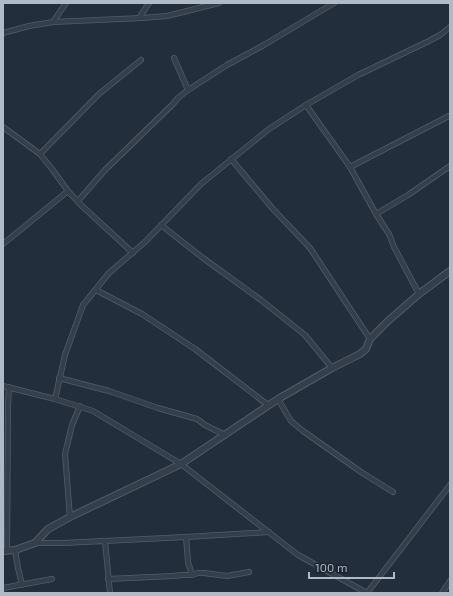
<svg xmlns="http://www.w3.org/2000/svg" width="453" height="596" font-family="'Exo 2',sans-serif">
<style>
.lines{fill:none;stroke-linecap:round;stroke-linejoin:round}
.minor-casing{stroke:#535d69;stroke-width:6}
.tertiary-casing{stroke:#535d69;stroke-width:8}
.minor{stroke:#353f4b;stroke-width:4.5}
.tertiary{stroke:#353f4b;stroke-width:6}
</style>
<rect width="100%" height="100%" fill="#222e3b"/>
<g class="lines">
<g class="minor-casing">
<g id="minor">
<path d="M 139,18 L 149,3"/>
<path d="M 53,22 L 66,3"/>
<path d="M 3,33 L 29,26 L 53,22 L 142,18 L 167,16 L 219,3"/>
<path d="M 174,58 L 188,90"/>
<path d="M 306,105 L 350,167 L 376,214 L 389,234 L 394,247 L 419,294"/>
<path d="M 3,127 L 40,154 L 52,169 L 68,191 L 81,205 L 133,253"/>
<path d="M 40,154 L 99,94 L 141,60"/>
<path d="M 231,159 L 273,209 L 310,248 L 370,339"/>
<path d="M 350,167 L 449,116"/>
<path d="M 78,201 L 105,170 L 173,104 L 178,98 L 188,90 L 227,65 L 264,45 L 334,3"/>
<path d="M 376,214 L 408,195 L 450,166"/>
<path d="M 161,225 L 203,258 L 261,300 L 305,335 L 332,368"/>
<path d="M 3,244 L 68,191"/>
<path d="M 96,290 L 142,314 L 195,349 L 268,405"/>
<path d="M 59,378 L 109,391 L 158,408 L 197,419 L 205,425 L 225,435"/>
<path d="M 3,386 L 55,399 L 93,411 L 181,464 L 298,555 L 367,593"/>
<path d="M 55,399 L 65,355 L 83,305 L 109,273 L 146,241 L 201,184 L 269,129 L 306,105 L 358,75 L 429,41 L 440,35 L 450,27"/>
<path d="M 278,399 L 291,421 L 303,431 L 361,472 L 393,492"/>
<path d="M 70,517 L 65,454 L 72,425 L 80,406"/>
<path d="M 186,537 L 188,562 L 192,575"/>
<path d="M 105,541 L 110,593"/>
<path d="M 35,543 L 63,543 L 186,537 L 269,532"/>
<path d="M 15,550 L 18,568 L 22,585"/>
<path d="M 7,551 L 8,405 L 9,387"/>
<path d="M 108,579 L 173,576 L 182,575 L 192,575 L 198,573 L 204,573 L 227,576 L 249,572"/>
<path d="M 3,588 L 52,579"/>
<path d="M 367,593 L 450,485"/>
<path d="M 442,593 L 450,581"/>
</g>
</g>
<g class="tertiary-casing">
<path id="tertiary" d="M 3,551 L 15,550 L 35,543 L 48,529 L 70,517 L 181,464 L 278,399 L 332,368 L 360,354 L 366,349 L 370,339 L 388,321 L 419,294 L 450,271"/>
</g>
<use href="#minor" class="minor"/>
<use href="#tertiary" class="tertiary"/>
</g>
<rect width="453" height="596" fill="none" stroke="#b0bac7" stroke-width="8"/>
<path d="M309 572v6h85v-6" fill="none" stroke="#b0bac7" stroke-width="2"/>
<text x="315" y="572" font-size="12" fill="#b0bac7" stroke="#1b2430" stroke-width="3" paint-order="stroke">100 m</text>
</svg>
